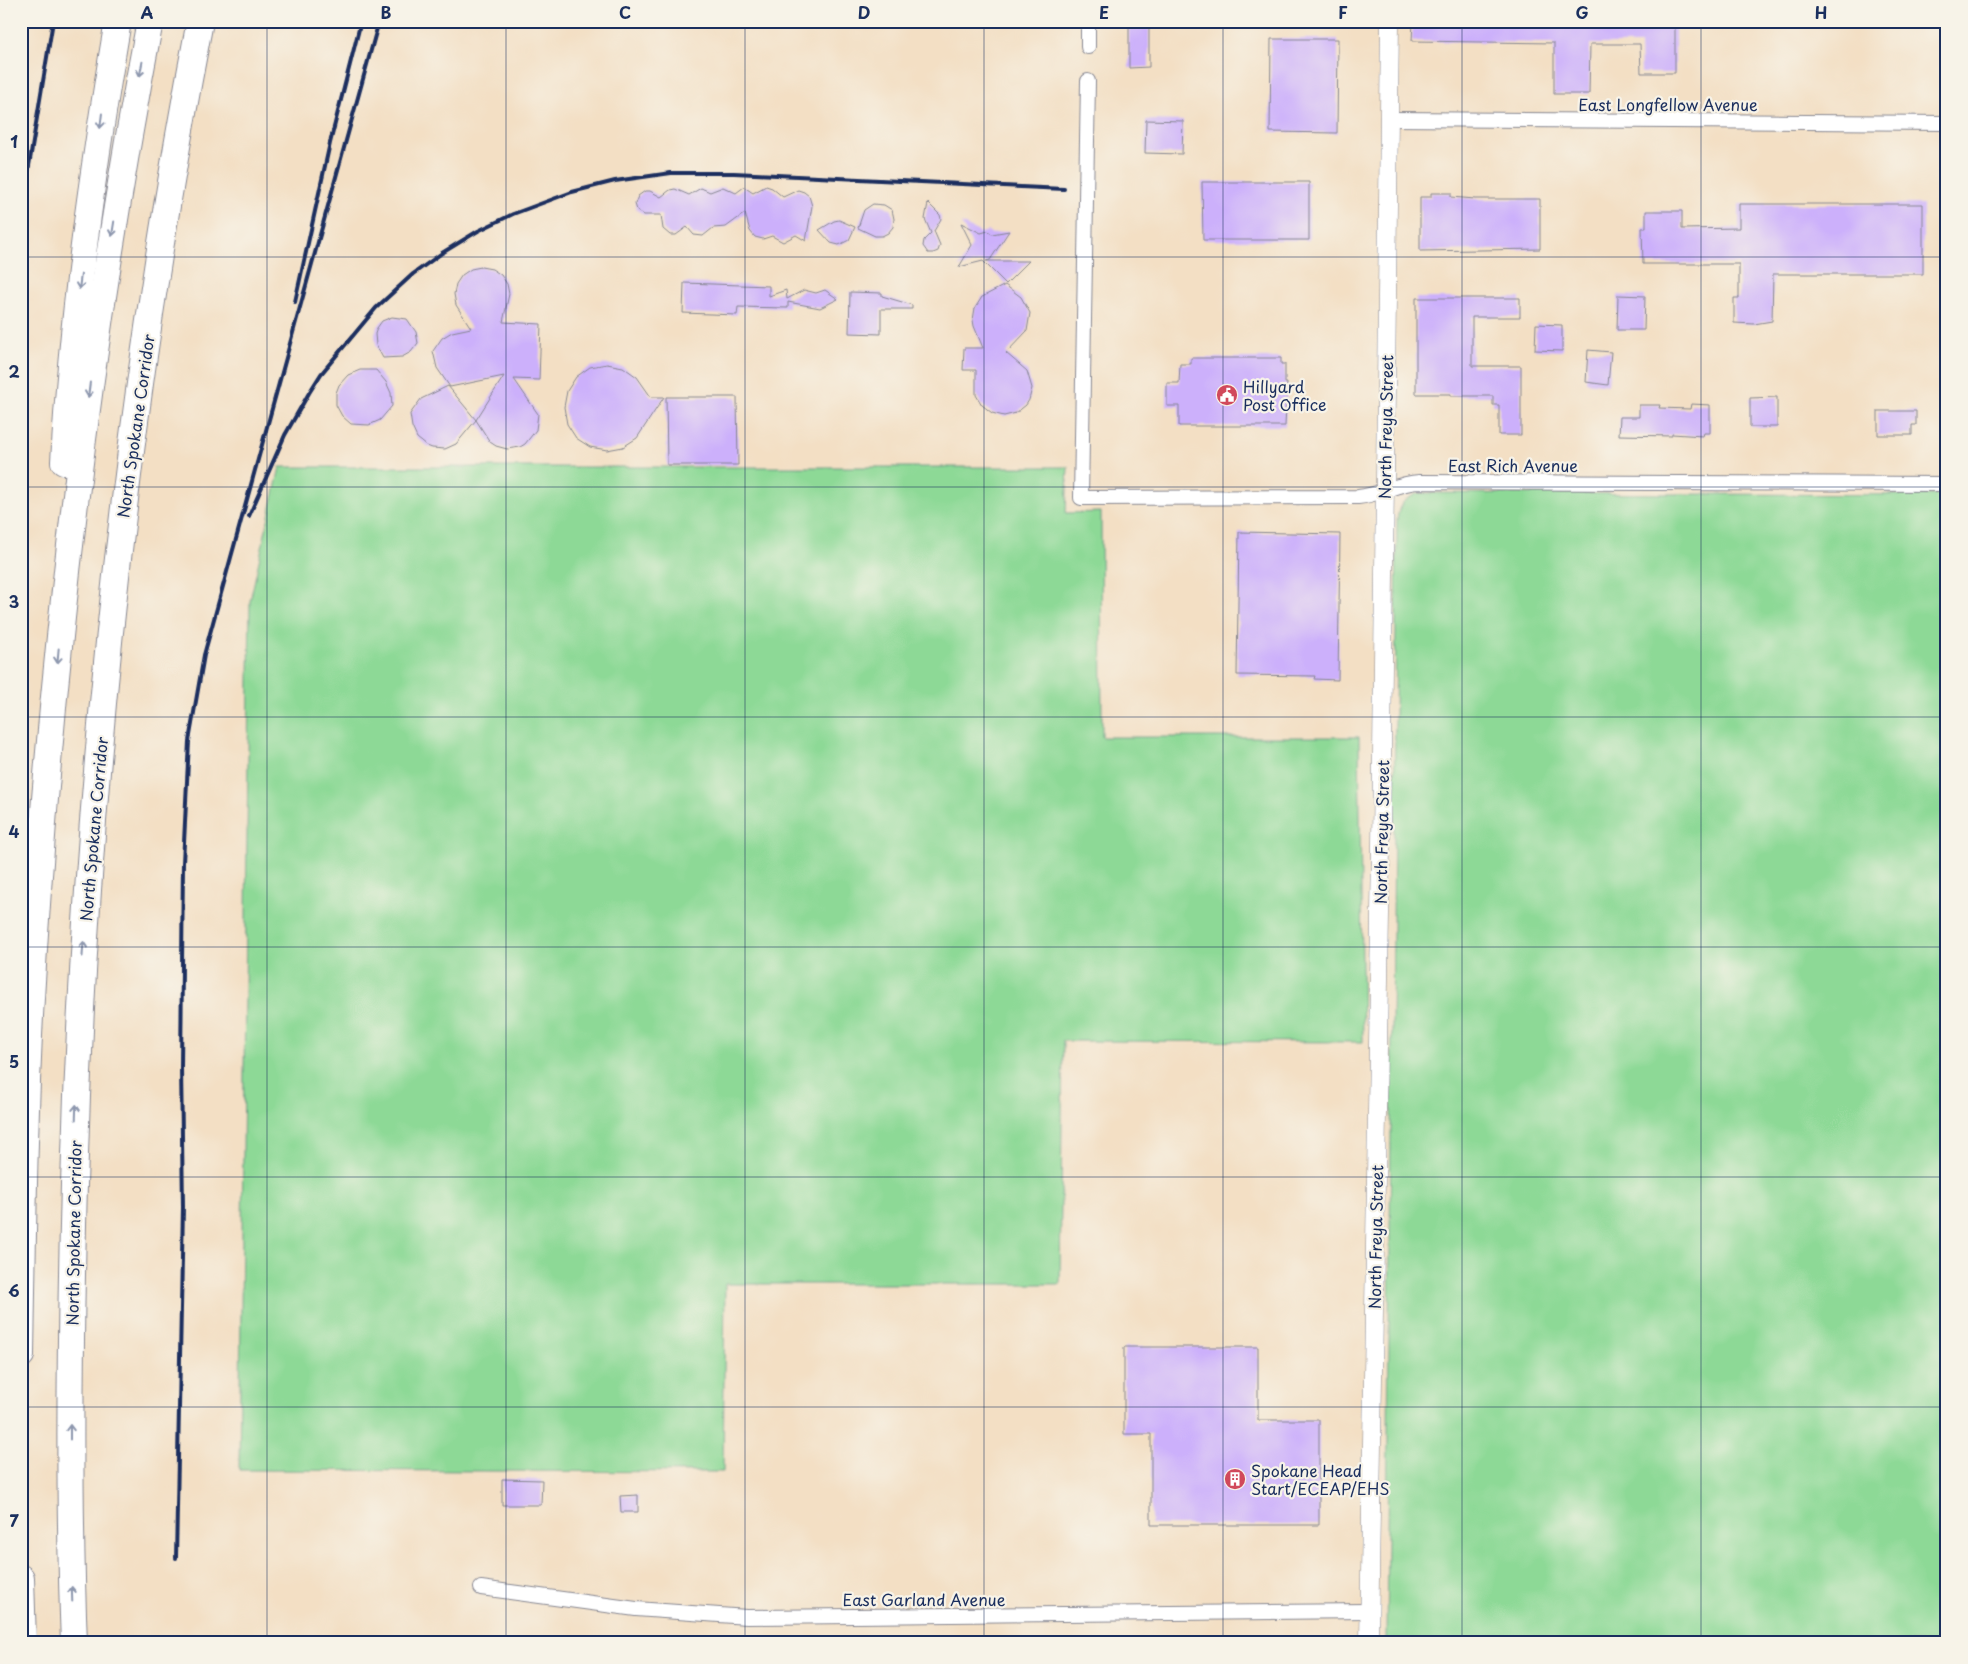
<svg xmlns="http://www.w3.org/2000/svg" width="1968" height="1664" font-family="'Playpen Sans',sans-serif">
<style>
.green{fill:#8dd996;stroke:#54847a}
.building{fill:#ccb0fb}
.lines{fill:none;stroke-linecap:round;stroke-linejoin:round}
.minor-casing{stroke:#878791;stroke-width:16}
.tertiary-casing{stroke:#878791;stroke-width:19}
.motorway-casing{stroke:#878791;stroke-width:28}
.minor{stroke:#fff;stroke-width:14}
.tertiary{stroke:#fff;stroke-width:18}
.motorway{stroke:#fff;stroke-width:26}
.rail{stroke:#1b2f5e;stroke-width:4}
.oneway{stroke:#8d97ae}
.grid{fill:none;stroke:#1b2f5e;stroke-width:1;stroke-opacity:0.55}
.labels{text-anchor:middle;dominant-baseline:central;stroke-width:4.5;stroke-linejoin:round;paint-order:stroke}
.street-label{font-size:16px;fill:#1b2f5e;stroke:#f7f3e8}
.poi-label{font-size:16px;fill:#1b2f5e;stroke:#f7f3e8;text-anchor:start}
.neatline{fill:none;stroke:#1b2f5e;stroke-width:2}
.grid-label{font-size:16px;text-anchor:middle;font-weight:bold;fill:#1b2f5e}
</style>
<rect width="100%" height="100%" fill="#f7f3e8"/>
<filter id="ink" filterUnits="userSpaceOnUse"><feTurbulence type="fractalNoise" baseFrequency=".02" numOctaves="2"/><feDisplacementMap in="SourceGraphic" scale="10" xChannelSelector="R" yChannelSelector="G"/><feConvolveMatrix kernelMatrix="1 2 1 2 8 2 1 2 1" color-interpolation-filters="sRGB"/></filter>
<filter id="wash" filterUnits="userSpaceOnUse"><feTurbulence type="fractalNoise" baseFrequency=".0096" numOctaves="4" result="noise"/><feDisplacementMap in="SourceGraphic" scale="20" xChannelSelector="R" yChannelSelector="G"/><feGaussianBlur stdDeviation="1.12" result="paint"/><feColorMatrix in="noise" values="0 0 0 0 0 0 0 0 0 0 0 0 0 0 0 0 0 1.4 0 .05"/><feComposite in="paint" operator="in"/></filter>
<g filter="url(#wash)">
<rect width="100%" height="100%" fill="#f3dfc4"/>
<g class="green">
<path d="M 280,467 L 1068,467 L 1066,513 L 1101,512 L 1102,737 L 1359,737 L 1363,1042 L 1063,1041 L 1060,1284 L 725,1284 L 723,1472 L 239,1470 L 250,601 Z"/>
<path d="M 1419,493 L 1947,495 L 1947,1643 L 1386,1643 L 1397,521 C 1399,503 1403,500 1419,493 Z"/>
</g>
<g id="blocks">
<g class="building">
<path d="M 1129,21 L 1149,21 L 1149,67 L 1129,68 Z"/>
<path d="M 1413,21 L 1675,21 L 1675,73 L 1641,73 L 1640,44 L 1590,44 L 1589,94 L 1554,94 L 1554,43 L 1412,41 Z"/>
<path d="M 1271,39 L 1338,39 L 1337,133 L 1270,132 Z"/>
<path d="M 1146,120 L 1183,121 L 1182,154 L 1145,153 Z"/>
<path d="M 1202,182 L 1309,182 L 1309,240 L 1203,240 Z"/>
<path d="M 766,186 L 772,188 L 783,197 L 798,190 L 804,192 L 809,196 L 812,206 L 806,241 L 796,235 L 783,242 L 772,236 L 763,239 L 755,237 L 750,231 L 745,213 L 726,227 L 713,228 L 703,236 L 694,235 L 687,227 L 676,235 L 670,235 L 663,229 L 661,215 L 644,215 L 637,210 L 635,204 L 638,196 L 645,191 L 650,191 L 661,197 L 670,190 L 675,189 L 689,195 L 701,188 L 710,192 L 723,187 L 736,193 L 744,187 L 753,193 Z"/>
<path d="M 1431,193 L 1451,193 L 1451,197 L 1475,199 L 1540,199 L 1540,249 L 1420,251 L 1420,197 L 1431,197 Z"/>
<path d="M 928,203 L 940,215 L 941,219 L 934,231 L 940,245 L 938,251 L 933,253 L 928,253 L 923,246 L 924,240 L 931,233 L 925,219 Z"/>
<path d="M 873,204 L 884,205 L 892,210 L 894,219 L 893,227 L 888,233 L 882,236 L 875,236 L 858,228 L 864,210 Z"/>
<path d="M 1739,204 L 1923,204 L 1923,274 L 1773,274 L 1772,321 L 1754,324 L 1734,323 L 1734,298 L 1739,298 L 1739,264 L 1643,264 L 1642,228 L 1646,228 L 1646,211 L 1682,211 L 1682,229 L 1739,228 Z"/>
<path d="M 839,220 L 855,227 L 849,240 L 839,245 L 831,243 L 819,230 L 834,221 Z"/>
<path d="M 961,223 L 981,233 L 988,231 L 992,234 L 1009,231 L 990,260 L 986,261 L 1029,261 L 1006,284 L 983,261 L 959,267 L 972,245 Z"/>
<path d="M 481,267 L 492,269 L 501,275 L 507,284 L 509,294 L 503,322 L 541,324 L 539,380 L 514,379 L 538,414 L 536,430 L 525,444 L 520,447 L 507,449 L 496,446 L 490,442 L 476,420 L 456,444 L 445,449 L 432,448 L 427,446 L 417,438 L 412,427 L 410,414 L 421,399 L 448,386 L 476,420 L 504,376 L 450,387 L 437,368 L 433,351 L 442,338 L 452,332 L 471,328 L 456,305 L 454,294 L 456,284 L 462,275 L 471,269 Z"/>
<path d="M 684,283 L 769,286 L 769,296 L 786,290 L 787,299 L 804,290 L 816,293 L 825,290 L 838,299 L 820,308 L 788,302 L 788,308 L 738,307 L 737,315 L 683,313 Z"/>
<path d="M 1005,285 L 1021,297 L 1030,313 L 1027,331 L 1006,353 L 1027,371 L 1032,388 L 1029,400 L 1026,405 L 1016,413 L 1004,416 L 992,413 L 982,405 L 976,395 L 976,370 L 963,370 L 964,348 L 983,348 L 974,326 L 973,320 L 975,308 L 982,297 Z"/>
<path d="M 850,292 L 882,293 L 882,296 L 912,305 L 912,309 L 881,309 L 881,334 L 849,333 Z"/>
<path d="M 1618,295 L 1645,296 L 1644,330 L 1617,330 Z"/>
<path d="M 1416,298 L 1520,298 L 1520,317 L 1472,317 L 1472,366 L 1521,366 L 1521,435 L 1499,435 L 1499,405 L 1493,405 L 1493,396 L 1451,396 L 1451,394 L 1416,394 Z"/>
<path d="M 392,317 L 407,319 L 416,332 L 418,343 L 411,352 L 402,357 L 383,358 L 376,345 L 375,334 L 377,328 L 382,321 Z"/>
<path d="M 1536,324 L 1562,325 L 1562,351 L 1535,350 Z"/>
<path d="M 1588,350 L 1611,352 L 1608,385 L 1586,382 Z"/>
<path d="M 1191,358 L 1281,358 L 1281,364 L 1285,364 L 1285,383 L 1287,383 L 1285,426 L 1179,426 L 1179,406 L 1167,406 L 1167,383 L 1179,383 L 1180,364 L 1191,364 Z"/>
<path d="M 607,364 L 623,367 L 637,377 L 651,397 L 664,397 L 637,438 L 623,447 L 607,450 L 590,447 L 576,438 L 567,424 L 564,407 L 567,391 L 576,377 L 590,367 Z"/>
<path d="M 360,370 L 376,370 L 386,382 L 391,393 L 392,406 L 380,420 L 369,425 L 351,424 L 342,416 L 336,405 L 336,393 L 339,385 L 348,375 Z"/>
<path d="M 666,397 L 737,397 L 738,465 L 667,465 Z"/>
<path d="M 1777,397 L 1777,427 L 1750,427 L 1750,398 Z"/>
<path d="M 1691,404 L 1710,405 L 1710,433 L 1704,433 L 1703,436 L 1672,434 L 1672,436 L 1619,435 L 1620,417 L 1639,417 L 1639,405 L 1660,405 L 1659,408 L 1690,409 Z"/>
<path d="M 1878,411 L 1916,411 L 1916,425 L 1912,425 L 1912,435 L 1878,435 Z"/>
<path d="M 1239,532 L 1340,534 L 1338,680 L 1314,679 L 1315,676 L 1237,675 Z"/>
<path d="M 1124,1347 L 1258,1347 L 1258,1420 L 1319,1420 L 1319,1525 L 1151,1525 L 1151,1434 L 1124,1434 Z"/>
<path d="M 502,1479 L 542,1480 L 541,1505 L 502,1505 Z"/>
<path d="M 638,1495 L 638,1512 L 621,1512 L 620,1496 Z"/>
</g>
</g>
</g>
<g filter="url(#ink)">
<use href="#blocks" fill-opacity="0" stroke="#878791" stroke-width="1"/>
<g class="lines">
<g class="minor-casing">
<g id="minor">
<path d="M 1088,47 L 1088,21"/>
<path d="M 1088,81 L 1081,498 L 1358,497 C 1380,495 1397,483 1419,482 L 1947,484"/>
<path d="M 1389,119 L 1947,123"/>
<path d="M 481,1588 L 636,1609 L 747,1617 L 1369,1611"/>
</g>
</g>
<g class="tertiary-casing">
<path id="tertiary" d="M 1369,1643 L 1381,847 L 1390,21"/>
</g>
<g class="motorway-casing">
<g id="motorway">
<path d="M 64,462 C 72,314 93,167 118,21"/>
<path d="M 21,1355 C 23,1236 24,1117 31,998 C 50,670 88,344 150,21"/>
<path d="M 21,1578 L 23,1643"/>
<path d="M 74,1643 C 68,1490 70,1337 74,1184 C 85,794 126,405 200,21"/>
</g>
</g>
<use href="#minor" class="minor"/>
<use href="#tertiary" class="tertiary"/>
<use href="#motorway" class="motorway"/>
<g class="rail">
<path d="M 21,214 L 53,21"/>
<path d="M 295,302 L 330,143 L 361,21"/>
<path d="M 249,516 L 285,435 L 309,393 L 321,374 L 376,308 L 413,274 L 442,253 L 478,231 L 513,214 L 572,192 L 615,181 L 671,173 L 734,173 L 1064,189"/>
<path d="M 176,1558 L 183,1207 L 181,1067 L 183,863 L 189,741 L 204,655 L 379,21"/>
</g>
</g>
<defs><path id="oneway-shaft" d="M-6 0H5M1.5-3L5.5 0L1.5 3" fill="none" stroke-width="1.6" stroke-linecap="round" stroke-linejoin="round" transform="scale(1.25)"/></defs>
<g class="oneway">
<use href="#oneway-shaft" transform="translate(141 69) rotate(101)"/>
<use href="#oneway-shaft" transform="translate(101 121) rotate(97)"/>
<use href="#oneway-shaft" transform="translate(113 229) rotate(99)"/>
<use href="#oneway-shaft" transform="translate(80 282) rotate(97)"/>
<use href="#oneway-shaft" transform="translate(89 390) rotate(97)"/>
<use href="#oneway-shaft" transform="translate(58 656) rotate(95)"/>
<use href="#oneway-shaft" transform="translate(83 949) rotate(-86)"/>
<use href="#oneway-shaft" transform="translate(76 1112) rotate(-88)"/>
<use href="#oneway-shaft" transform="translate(70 1432) rotate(-90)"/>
<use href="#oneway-shaft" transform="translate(72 1594) rotate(-92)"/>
</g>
</g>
<path class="grid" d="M 267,21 L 267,1643M 506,21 L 506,1643M 745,21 L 745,1643M 984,21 L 984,1643M 1223,21 L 1223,1643M 1462,21 L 1462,1643M 1701,21 L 1701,1643M 21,257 L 1947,257M 21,487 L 1947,487M 21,717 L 1947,717M 21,947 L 1947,947M 21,1177 L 1947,1177M 21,1407 L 1947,1407"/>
<defs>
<g id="civic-disc" transform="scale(1.125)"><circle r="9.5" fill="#d1495b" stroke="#f7f3e8"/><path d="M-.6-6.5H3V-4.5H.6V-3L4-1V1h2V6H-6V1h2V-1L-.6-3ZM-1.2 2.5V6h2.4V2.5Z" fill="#fff"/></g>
<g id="building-disc" transform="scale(1.125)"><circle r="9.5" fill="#d1495b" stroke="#f7f3e8"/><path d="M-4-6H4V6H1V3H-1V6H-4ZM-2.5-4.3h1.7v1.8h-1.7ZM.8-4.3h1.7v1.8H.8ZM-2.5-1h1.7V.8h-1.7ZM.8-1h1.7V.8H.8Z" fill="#fff"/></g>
</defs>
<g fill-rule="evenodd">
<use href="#civic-disc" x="1227" y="395"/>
<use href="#building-disc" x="1235" y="1479"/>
</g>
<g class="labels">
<g class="street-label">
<text x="1668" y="104">East Longfellow Avenue</text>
<text transform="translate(135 426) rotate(-82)">North Spokane Corridor</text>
<text transform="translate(1385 427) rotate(-89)">North Freya Street</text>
<text x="1513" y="465">East Rich Avenue</text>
<text transform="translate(93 829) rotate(-85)">North Spokane Corridor</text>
<text transform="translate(1381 832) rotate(-89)">North Freya Street</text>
<text transform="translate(73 1233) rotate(-89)">North Spokane Corridor</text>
<text transform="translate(1375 1237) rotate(-89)">North Freya Street</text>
<text x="924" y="1599">East Garland Avenue</text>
</g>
<g class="poi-label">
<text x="1243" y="386">Hillyard<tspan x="1243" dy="18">Post Office</tspan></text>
<text x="1251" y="1470">Spokane Head<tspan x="1251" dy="18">Start/ECEAP/EHS</tspan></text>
</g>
</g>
<rect width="1968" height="1664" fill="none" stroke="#f7f3e8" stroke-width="55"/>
<rect x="28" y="28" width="1912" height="1608" class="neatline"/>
<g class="grid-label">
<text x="147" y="19">A</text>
<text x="386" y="19">B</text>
<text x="625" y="19">C</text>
<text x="864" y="19">D</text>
<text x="1104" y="19">E</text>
<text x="1343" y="19">F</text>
<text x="1582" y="19">G</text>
<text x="1821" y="19">H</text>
<text x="14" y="148">1</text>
<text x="14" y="378">2</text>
<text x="14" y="608">3</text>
<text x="14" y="838">4</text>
<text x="14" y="1068">5</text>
<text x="14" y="1297">6</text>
<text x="14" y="1527">7</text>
</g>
</svg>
